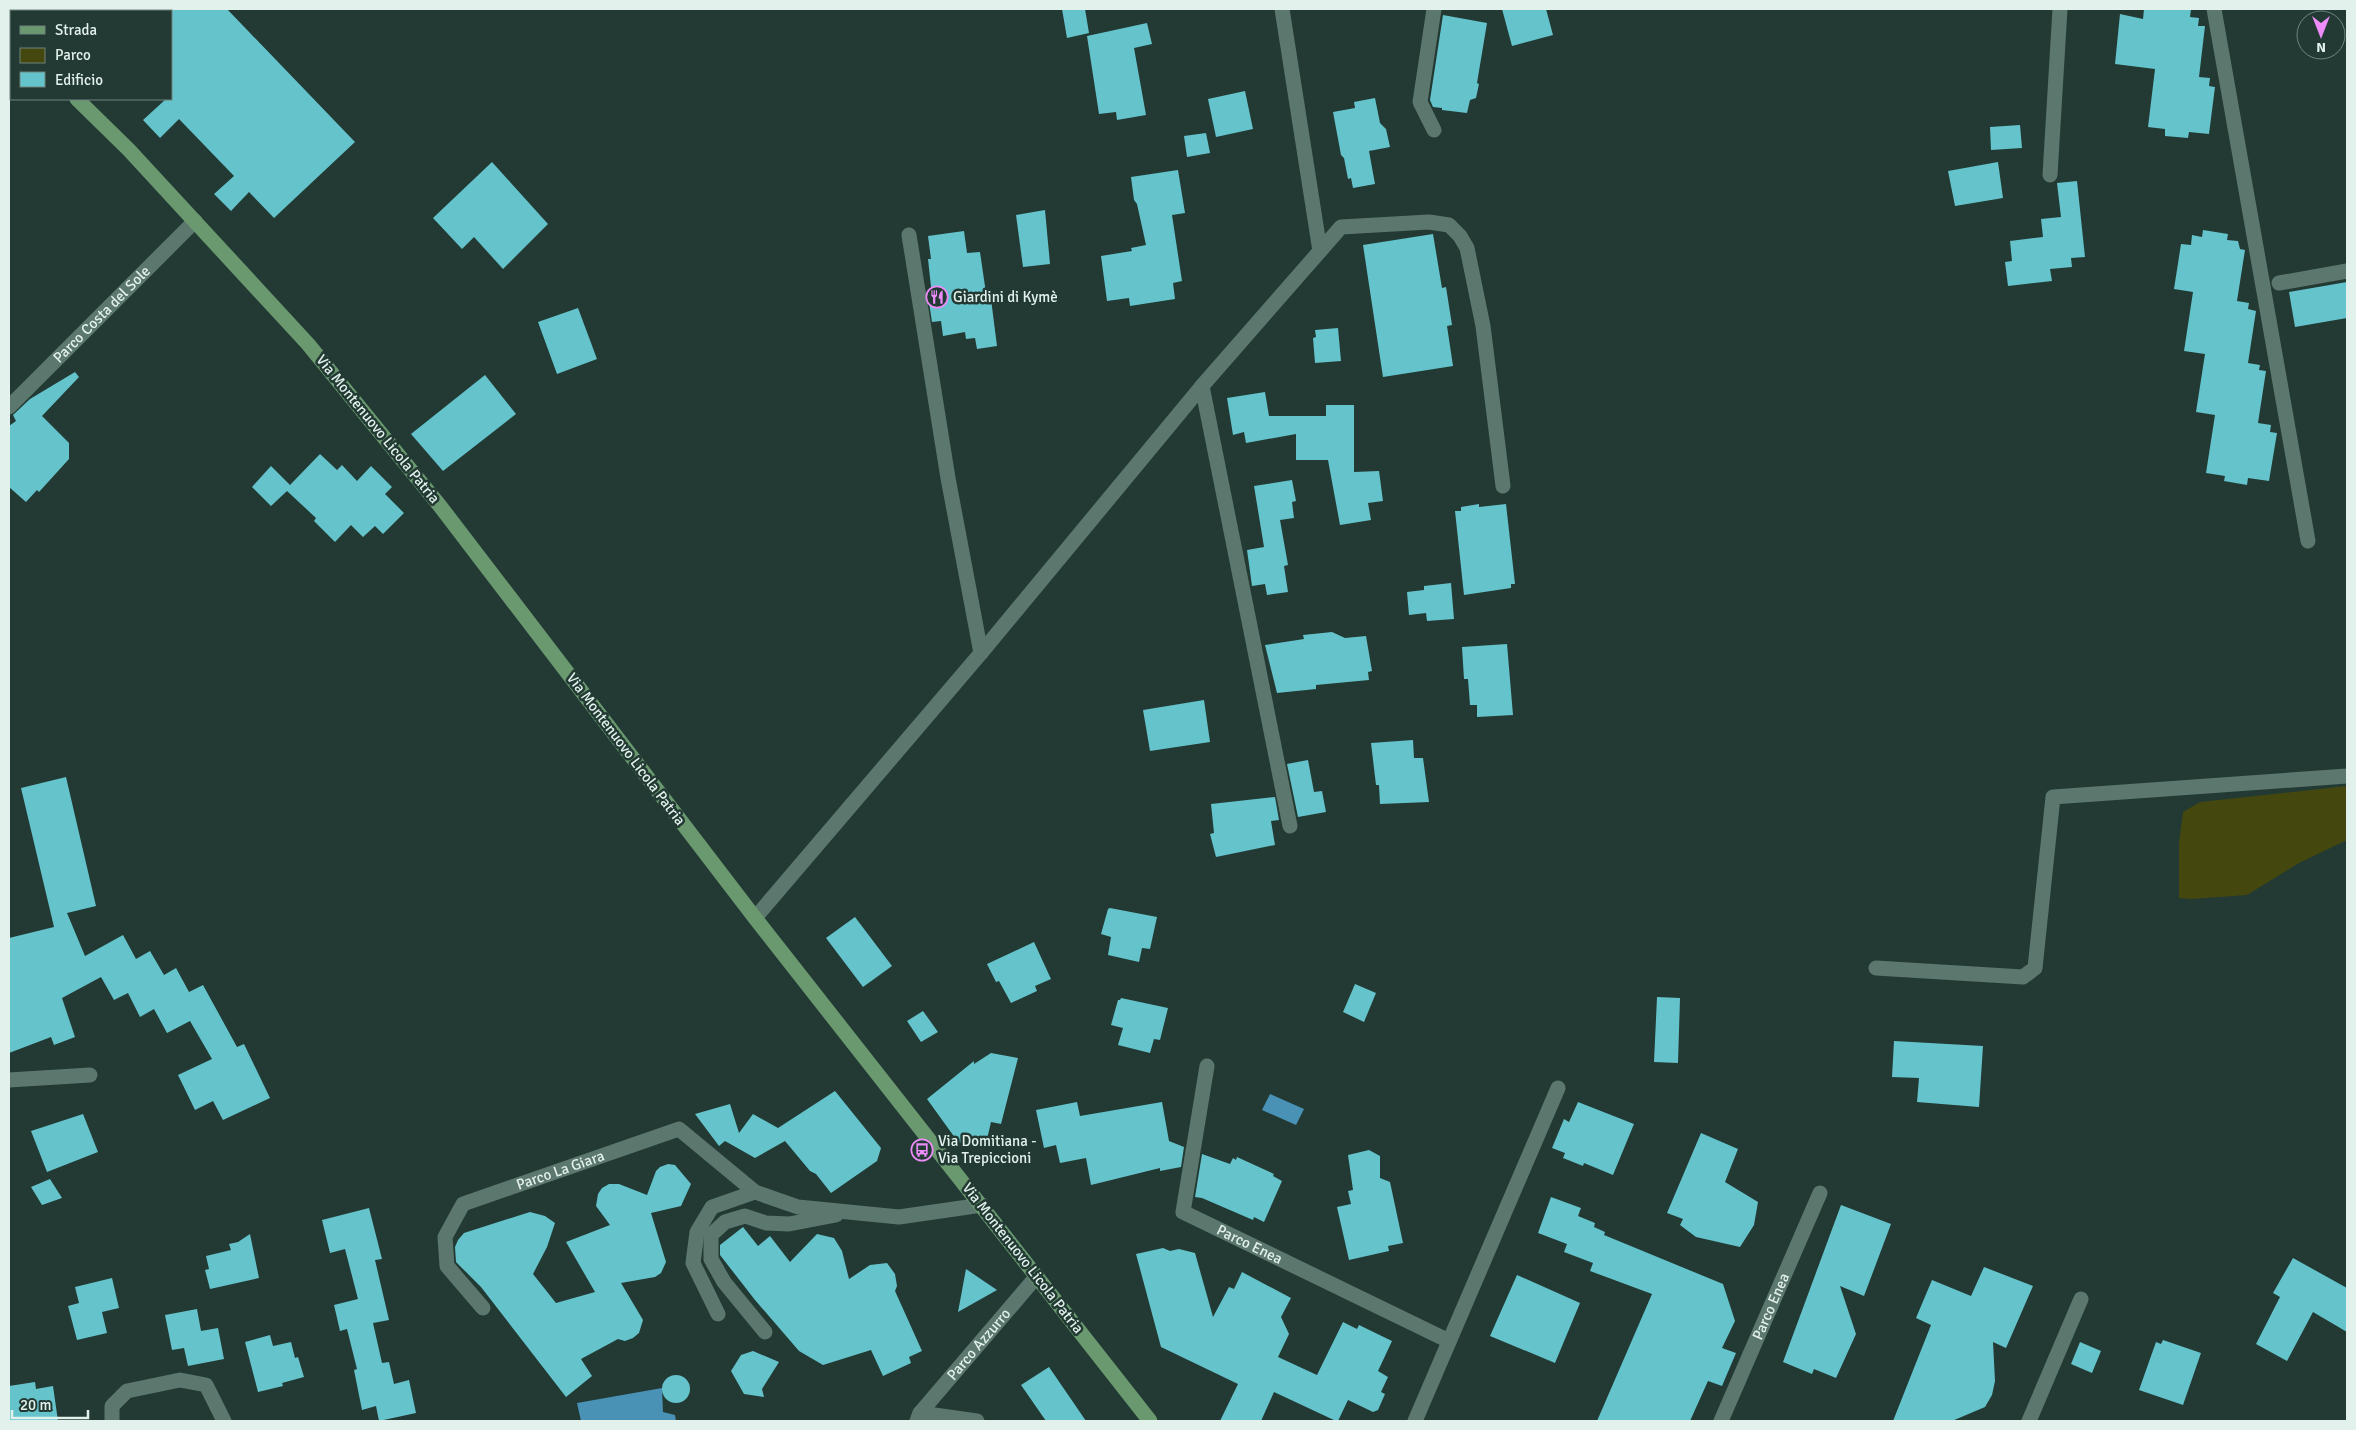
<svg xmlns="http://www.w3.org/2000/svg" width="2356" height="1430" font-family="Signika,sans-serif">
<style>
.green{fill:#44480f}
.water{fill:#4991b5}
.building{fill:#65c3cc}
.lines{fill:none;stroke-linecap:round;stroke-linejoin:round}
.service{stroke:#5c776e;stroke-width:15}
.minor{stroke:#5c776e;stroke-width:15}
.primary{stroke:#6a9970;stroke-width:15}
.labels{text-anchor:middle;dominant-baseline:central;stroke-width:5;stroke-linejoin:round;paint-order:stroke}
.poi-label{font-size:15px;fill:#e2f1ec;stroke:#223a33;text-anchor:start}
.street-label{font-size:15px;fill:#e2f1ec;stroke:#223a33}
</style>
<rect width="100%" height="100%" fill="#223a33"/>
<path class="green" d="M 2347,786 L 2347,840 L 2299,863 L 2247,895 L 2191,899 L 2179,898 L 2179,843 L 2183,812 L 2200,802 Z"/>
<g class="water">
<path d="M 1270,1094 L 1304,1109 L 1296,1125 L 1262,1110 Z"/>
<path d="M 662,1388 L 663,1412 L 675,1415 L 676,1421 L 581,1421 L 577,1403 Z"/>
</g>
<g class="building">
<path d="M 171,9 L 227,9 L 355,142 L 274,218 L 249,192 L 231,211 L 214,194 L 234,176 L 179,119 L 160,138 L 143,120 L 166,99 L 171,99 Z"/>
<path d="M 1062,9 L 1085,9 L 1089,33 L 1067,38 Z"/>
<path d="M 1502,9 L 1546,9 L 1553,35 L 1512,46 Z"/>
<path d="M 2144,9 L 2191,9 L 2190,17 L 2199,18 L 2198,26 L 2205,26 L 2199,77 L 2210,78 L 2209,86 L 2215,87 L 2209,134 L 2189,132 L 2188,138 L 2165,136 L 2165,129 L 2148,127 L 2155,69 L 2115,64 L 2120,14 L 2143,19 Z"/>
<path d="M 1443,15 L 1487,23 L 1477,83 L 1479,84 L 1476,98 L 1470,100 L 1467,113 L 1442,110 L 1442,108 L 1433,107 L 1430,100 Z"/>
<path d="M 1147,23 L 1152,44 L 1134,48 L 1146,115 L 1117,120 L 1116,112 L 1099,114 L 1087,36 Z"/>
<path d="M 1245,91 L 1253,129 L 1216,137 L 1208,99 Z"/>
<path d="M 1375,98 L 1380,123 L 1386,129 L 1390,147 L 1369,151 L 1375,184 L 1353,188 L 1351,178 L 1348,179 L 1344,158 L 1341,155 L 1333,112 L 1355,108 L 1354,102 Z"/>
<path d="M 2020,125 L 2022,148 L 1991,150 L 1990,127 Z"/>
<path d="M 1206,133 L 1210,153 L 1187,157 L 1184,136 Z"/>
<path d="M 492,162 L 548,224 L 503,269 L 474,237 L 462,249 L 433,218 Z"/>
<path d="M 1998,162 L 2003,198 L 1955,206 L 1948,171 Z"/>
<path d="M 1178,170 L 1185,213 L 1172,215 L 1182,281 L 1173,283 L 1175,299 L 1130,306 L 1129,298 L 1107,301 L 1101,256 L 1132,251 L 1131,248 L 1146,245 L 1137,204 L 1134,200 L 1131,177 Z"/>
<path d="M 2077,181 L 2085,257 L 2071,258 L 2072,267 L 2050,269 L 2052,281 L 2008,286 L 2005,262 L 2012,261 L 2010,241 L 2043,237 L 2041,219 L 2061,217 L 2057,183 Z"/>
<path d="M 1045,210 L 1050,264 L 1023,267 L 1016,215 Z"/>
<path d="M 2203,230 L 2228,234 L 2227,240 L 2238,241 L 2240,249 L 2245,250 L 2237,301 L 2249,303 L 2248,309 L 2256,311 L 2248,363 L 2260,365 L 2259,370 L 2266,371 L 2258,423 L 2271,425 L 2270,432 L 2277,433 L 2269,481 L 2248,478 L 2247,485 L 2224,481 L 2225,476 L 2206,473 L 2215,415 L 2196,412 L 2205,354 L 2184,351 L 2193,292 L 2174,289 L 2181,244 L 2191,245 L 2192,235 L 2202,237 Z"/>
<path d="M 964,231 L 967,253 L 980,252 L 987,300 L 991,299 L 997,346 L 977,349 L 975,338 L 966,339 L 965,332 L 943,336 L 941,321 L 932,322 L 928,296 L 932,296 L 928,259 L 931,259 L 928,236 Z"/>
<path d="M 1433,234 L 1442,288 L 1446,287 L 1452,325 L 1447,326 L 1453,366 L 1383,377 L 1363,245 Z"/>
<path d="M 2347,282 L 2347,318 L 2295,327 L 2289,292 Z"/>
<path d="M 578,308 L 597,359 L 557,374 L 538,322 Z"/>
<path d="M 1338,328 L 1341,361 L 1315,363 L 1313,338 L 1316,337 L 1315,330 Z"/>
<path d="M 75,372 L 79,377 L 42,416 L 69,443 L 69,459 L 39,492 L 37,490 L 26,502 L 9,487 L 9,426 L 16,421 L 13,415 L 30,399 Z"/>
<path d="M 485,375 L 516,414 L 443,471 L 411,434 Z"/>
<path d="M 1265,392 L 1269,416 L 1326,416 L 1326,405 L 1354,405 L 1354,472 L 1379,471 L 1383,501 L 1368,503 L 1371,520 L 1340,525 L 1328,460 L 1296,460 L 1296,434 L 1246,443 L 1244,432 L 1233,435 L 1227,398 Z"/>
<path d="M 320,454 L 337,470 L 342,465 L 357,481 L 371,466 L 392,487 L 385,494 L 404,513 L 383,534 L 375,526 L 363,537 L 351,525 L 335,542 L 314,521 L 316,518 L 287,491 L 271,506 L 252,487 L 271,466 L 290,485 Z"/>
<path d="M 1292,480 L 1296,501 L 1292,502 L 1294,518 L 1280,520 L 1288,565 L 1284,566 L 1288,592 L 1267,595 L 1265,584 L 1252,586 L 1247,550 L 1264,547 L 1254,486 Z"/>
<path d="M 1479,504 L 1479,507 L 1506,504 L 1515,584 L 1511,584 L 1511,588 L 1464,595 L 1455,511 L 1461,511 L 1461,507 Z"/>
<path d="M 1451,583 L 1454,619 L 1427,621 L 1426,613 L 1409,615 L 1407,592 L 1424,590 L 1424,586 Z"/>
<path d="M 1332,632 L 1345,638 L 1366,636 L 1372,671 L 1368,672 L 1369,680 L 1316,685 L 1316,689 L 1277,693 L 1265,645 L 1304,639 L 1303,635 Z"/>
<path d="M 1507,644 L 1513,715 L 1477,717 L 1477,705 L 1470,705 L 1468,679 L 1464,679 L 1462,647 Z"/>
<path d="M 1204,700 L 1210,742 L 1150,751 L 1143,710 Z"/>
<path d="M 1413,740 L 1414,758 L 1423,758 L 1429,802 L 1380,804 L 1379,785 L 1376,785 L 1371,743 Z"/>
<path d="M 1308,760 L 1314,792 L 1322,791 L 1326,812 L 1298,817 L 1287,764 Z"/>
<path d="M 66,777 L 96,906 L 67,913 L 85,956 L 123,935 L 136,959 L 150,951 L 164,975 L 176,968 L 189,992 L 203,985 L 237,1047 L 244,1044 L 270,1098 L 223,1120 L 213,1101 L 195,1110 L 178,1075 L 212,1059 L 190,1021 L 167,1033 L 154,1009 L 140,1017 L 128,993 L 114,1000 L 101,977 L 62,998 L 75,1037 L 54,1045 L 51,1037 L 9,1053 L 9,938 L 54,927 L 21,788 Z"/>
<path d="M 1275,797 L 1279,820 L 1271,821 L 1275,845 L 1216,857 L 1210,834 L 1214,833 L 1211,804 Z"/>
<path d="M 1110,908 L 1157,917 L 1150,949 L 1142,948 L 1139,962 L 1108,955 L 1111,937 L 1101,934 L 1108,909 Z"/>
<path d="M 855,917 L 892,966 L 863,987 L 826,938 Z"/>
<path d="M 1034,942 L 1051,979 L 1035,986 L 1037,991 L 1011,1003 L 999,981 L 996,982 L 987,964 Z"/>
<path d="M 1355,984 L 1376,993 L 1364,1022 L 1343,1012 Z"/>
<path d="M 1657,997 L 1680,998 L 1678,1063 L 1654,1062 Z"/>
<path d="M 1121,998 L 1168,1008 L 1160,1040 L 1154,1039 L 1150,1053 L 1118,1045 L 1123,1028 L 1111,1025 L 1118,1000 L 1120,1000 Z"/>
<path d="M 923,1011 L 938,1032 L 921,1042 L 907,1021 Z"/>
<path d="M 1894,1041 L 1983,1046 L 1979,1107 L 1917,1102 L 1919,1078 L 1892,1077 Z"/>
<path d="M 991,1053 L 1018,1058 L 1001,1124 L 991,1122 L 985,1148 L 958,1142 L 927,1099 L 974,1061 L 974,1064 Z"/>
<path d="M 835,1091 L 881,1148 L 877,1161 L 831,1193 L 816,1174 L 810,1171 L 785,1141 L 755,1158 L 725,1141 L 719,1146 L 695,1114 L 730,1104 L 739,1133 L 753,1114 L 778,1128 Z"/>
<path d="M 1077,1102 L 1080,1116 L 1162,1102 L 1169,1141 L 1184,1147 L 1181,1167 L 1160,1171 L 1160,1168 L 1091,1185 L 1086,1158 L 1060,1163 L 1056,1145 L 1044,1148 L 1036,1110 Z"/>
<path d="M 1578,1102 L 1634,1124 L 1613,1175 L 1584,1163 L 1583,1166 L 1563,1158 L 1565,1153 L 1552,1148 L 1564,1119 L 1569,1122 Z"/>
<path d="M 83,1114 L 98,1152 L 47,1172 L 31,1131 Z"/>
<path d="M 1701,1133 L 1738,1149 L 1725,1182 L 1758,1202 L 1754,1225 L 1740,1247 L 1696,1237 L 1680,1225 L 1683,1219 L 1667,1213 Z"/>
<path d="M 1369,1150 L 1380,1156 L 1380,1178 L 1390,1182 L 1403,1243 L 1388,1246 L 1389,1251 L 1349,1260 L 1337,1207 L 1351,1204 L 1348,1191 L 1353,1190 L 1348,1155 Z"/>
<path d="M 1202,1154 L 1230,1164 L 1233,1158 L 1236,1160 L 1237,1157 L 1274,1174 L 1273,1176 L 1282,1181 L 1264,1222 L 1254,1217 L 1253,1220 L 1202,1198 L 1195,1197 Z"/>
<path d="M 668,1164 L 675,1165 L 691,1184 L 681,1206 L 651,1213 L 666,1262 L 661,1273 L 655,1277 L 621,1283 L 643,1320 L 639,1333 L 633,1338 L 625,1341 L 618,1339 L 581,1359 L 592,1376 L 566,1397 L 481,1287 L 456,1262 L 455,1247 L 458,1240 L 464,1233 L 530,1212 L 545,1216 L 555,1223 L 547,1247 L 533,1274 L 556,1303 L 595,1292 L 566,1242 L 610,1225 L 596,1206 L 598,1194 L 602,1188 L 609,1184 L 619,1184 L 647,1195 L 656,1171 L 660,1167 Z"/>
<path d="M 50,1179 L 62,1198 L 42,1205 L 31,1187 Z"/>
<path d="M 1551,1197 L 1581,1208 L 1578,1216 L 1595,1223 L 1594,1227 L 1605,1232 L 1604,1235 L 1723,1284 L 1735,1321 L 1722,1348 L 1736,1353 L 1722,1386 L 1708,1381 L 1690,1421 L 1597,1421 L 1652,1294 L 1590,1271 L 1593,1263 L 1564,1252 L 1567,1244 L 1538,1233 Z"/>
<path d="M 1841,1205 L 1891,1224 L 1864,1296 L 1840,1286 L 1856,1334 L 1836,1378 L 1814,1369 L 1812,1374 L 1783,1362 Z"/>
<path d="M 369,1208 L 382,1259 L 375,1260 L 389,1320 L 373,1323 L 382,1363 L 389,1362 L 394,1384 L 409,1380 L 416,1413 L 379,1421 L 376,1406 L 362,1410 L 354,1370 L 357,1369 L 347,1329 L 340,1331 L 334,1305 L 358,1299 L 345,1249 L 330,1253 L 322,1220 Z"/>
<path d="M 743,1227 L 758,1246 L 770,1236 L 790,1262 L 817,1234 L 834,1238 L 842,1251 L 849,1279 L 870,1265 L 887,1263 L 895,1274 L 897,1286 L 895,1291 L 922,1351 L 909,1357 L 911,1363 L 883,1376 L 871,1350 L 823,1365 L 799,1351 L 755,1300 L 720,1255 L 720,1245 Z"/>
<path d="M 250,1234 L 259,1278 L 210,1289 L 205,1270 L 209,1269 L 206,1256 L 231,1250 L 229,1244 L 238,1242 Z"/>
<path d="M 1163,1248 L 1170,1251 L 1179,1249 L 1195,1253 L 1213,1317 L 1229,1287 L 1234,1289 L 1242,1272 L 1291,1298 L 1281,1317 L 1289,1334 L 1278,1357 L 1317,1375 L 1343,1322 L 1357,1329 L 1359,1325 L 1392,1341 L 1378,1371 L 1388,1377 L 1381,1392 L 1385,1394 L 1378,1410 L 1373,1412 L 1348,1400 L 1338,1421 L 1336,1421 L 1274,1392 L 1261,1421 L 1220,1421 L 1238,1384 L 1161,1347 L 1136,1254 Z"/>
<path d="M 2293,1258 L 2347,1288 L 2347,1332 L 2313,1312 L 2287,1361 L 2256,1344 L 2280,1297 L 2273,1293 Z"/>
<path d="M 1984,1267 L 2033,1286 L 2006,1348 L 1993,1342 L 1995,1381 L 1992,1395 L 1985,1407 L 1952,1421 L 1893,1421 L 1931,1325 L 1916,1318 L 1932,1280 L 1971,1296 Z"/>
<path d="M 966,1269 L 997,1290 L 958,1312 Z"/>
<path d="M 1517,1275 L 1580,1303 L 1555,1363 L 1490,1336 Z"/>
<path d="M 112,1278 L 119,1308 L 102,1312 L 107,1333 L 77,1340 L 68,1306 L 79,1303 L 75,1287 Z"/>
<path d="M 197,1309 L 201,1331 L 218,1328 L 224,1359 L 188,1366 L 184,1348 L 172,1350 L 165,1315 Z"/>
<path d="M 270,1335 L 273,1346 L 291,1342 L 295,1358 L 298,1357 L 304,1377 L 282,1383 L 283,1386 L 258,1392 L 245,1342 Z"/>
<path d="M 2163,1340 L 2201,1353 L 2183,1405 L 2139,1390 L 2156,1342 L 2161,1344 Z"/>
<path d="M 2080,1342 L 2101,1351 L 2092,1373 L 2071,1364 Z"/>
<path d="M 753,1351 L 779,1362 L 762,1389 L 764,1397 L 744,1394 L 731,1371 L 741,1355 Z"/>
<path d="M 1049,1367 L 1086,1421 L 1046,1421 L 1021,1385 Z"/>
<circle cx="676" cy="1389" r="14"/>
<path d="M 35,1382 L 36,1389 L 53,1386 L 58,1421 L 9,1421 L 9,1386 Z"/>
</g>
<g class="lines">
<g class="service">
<path d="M 2279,283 L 2347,271"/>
<path d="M 1876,968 L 2023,977 L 2035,968 L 2053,797 L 2347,776"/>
</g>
<g class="minor">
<path d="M 1282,9 L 1320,251"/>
<path d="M 1434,9 L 1420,102 L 1434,130"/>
<path d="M 2214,9 L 2308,541"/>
<path d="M 2050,175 L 2060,9"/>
<path d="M 1202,386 L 1290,826"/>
<path id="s1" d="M 9,407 L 195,221"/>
<path d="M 981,653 L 1202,386 L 1341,227 L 1429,222 L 1449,225 L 1460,236 L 1467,248 L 1483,326 L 1503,486"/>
<path d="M 755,918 L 981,653 L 948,478 L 909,235"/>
<path id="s2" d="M 1207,1066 L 1183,1212 L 1449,1341"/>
<path d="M 9,1080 L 90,1075"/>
<path id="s3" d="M 483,1308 L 447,1266 L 445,1237 L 463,1204 L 679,1129 L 755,1192 L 798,1207 L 899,1217 L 982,1205"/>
<path d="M 718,1314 L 693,1263 L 697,1232 L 712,1207 L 755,1192"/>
<path d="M 765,1332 L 724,1282 L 711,1259 L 711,1235 L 725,1222 L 745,1216 L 766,1223 L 789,1224 L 836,1215"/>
<path d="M 920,1413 L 977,1421"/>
<path d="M 112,1421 L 112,1406 L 127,1391 L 180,1380 L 206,1385 L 224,1421"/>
<path id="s4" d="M 917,1421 L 920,1413 L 1037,1276"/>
<path d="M 1415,1421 L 1558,1088"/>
<path id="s5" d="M 1721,1421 L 1820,1193"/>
<path d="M 2029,1421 L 2081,1299"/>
</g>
<g class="primary">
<path d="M 9,31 L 11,33"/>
<path d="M 77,99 L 129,150 L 308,344 L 440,506 L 755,918 L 1150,1421"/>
</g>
</g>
<defs>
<g id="restaurant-ring" transform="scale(1.125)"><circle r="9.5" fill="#223a33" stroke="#ed8cf9" stroke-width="1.5"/><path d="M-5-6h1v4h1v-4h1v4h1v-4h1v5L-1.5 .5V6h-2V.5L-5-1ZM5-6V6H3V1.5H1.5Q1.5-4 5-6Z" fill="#ed8cf9"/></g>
<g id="bus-ring" transform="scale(1.125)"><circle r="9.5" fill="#223a33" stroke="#ed8cf9" stroke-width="1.5"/><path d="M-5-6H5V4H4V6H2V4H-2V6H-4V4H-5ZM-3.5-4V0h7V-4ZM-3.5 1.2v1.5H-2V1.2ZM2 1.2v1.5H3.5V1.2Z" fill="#ed8cf9"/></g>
</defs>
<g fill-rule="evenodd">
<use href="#restaurant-ring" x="937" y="297"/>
<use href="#bus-ring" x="922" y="1150"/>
</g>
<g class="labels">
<g class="poi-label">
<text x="953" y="297">Giardini di Kymè</text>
<text x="938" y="1141">Via Domitiana -<tspan x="938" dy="17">Via Trepiccioni</tspan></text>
</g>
<g class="street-label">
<text stroke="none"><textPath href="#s1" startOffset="131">Parco Costa del Sole</textPath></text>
<text transform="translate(378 429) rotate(51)">Via Montenuovo Licola Patria</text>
<text transform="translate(626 749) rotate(53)">Via Montenuovo Licola Patria</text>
<text stroke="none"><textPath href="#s3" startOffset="225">Parco La Giara</textPath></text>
<text stroke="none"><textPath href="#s2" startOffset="222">Parco Enea</textPath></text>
<text transform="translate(1023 1258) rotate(52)">Via Montenuovo Licola Patria</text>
<text stroke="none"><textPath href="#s5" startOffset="125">Parco Enea</textPath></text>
<text stroke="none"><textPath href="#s4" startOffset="99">Parco Azzurro</textPath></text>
</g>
</g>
<rect width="2356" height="1430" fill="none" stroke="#e2f1ec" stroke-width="20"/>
<rect x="10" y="10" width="162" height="90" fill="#223a33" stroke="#6f837d"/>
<rect x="20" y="26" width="25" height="8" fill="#6a9970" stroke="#6f837d"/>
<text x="55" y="35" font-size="15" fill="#e2f1ec">Strada</text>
<rect x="20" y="48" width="25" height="15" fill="#44480f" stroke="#6f837d"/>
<text x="55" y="60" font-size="15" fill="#e2f1ec">Parco</text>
<rect x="20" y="72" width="25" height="15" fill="#65c3cc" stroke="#6f837d"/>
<text x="55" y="85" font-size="15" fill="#e2f1ec">Edificio</text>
<g transform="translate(2321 35) rotate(180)"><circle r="24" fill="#223a33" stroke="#6f837d"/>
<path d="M0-4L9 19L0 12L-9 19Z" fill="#ed8cf9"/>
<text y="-8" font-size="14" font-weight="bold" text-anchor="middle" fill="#e2f1ec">N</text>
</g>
<path d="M12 1410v8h76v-8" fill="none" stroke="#e2f1ec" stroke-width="2.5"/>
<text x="20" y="1410" font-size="15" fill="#e2f1ec" stroke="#223a33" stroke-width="4" paint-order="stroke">20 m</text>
</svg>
